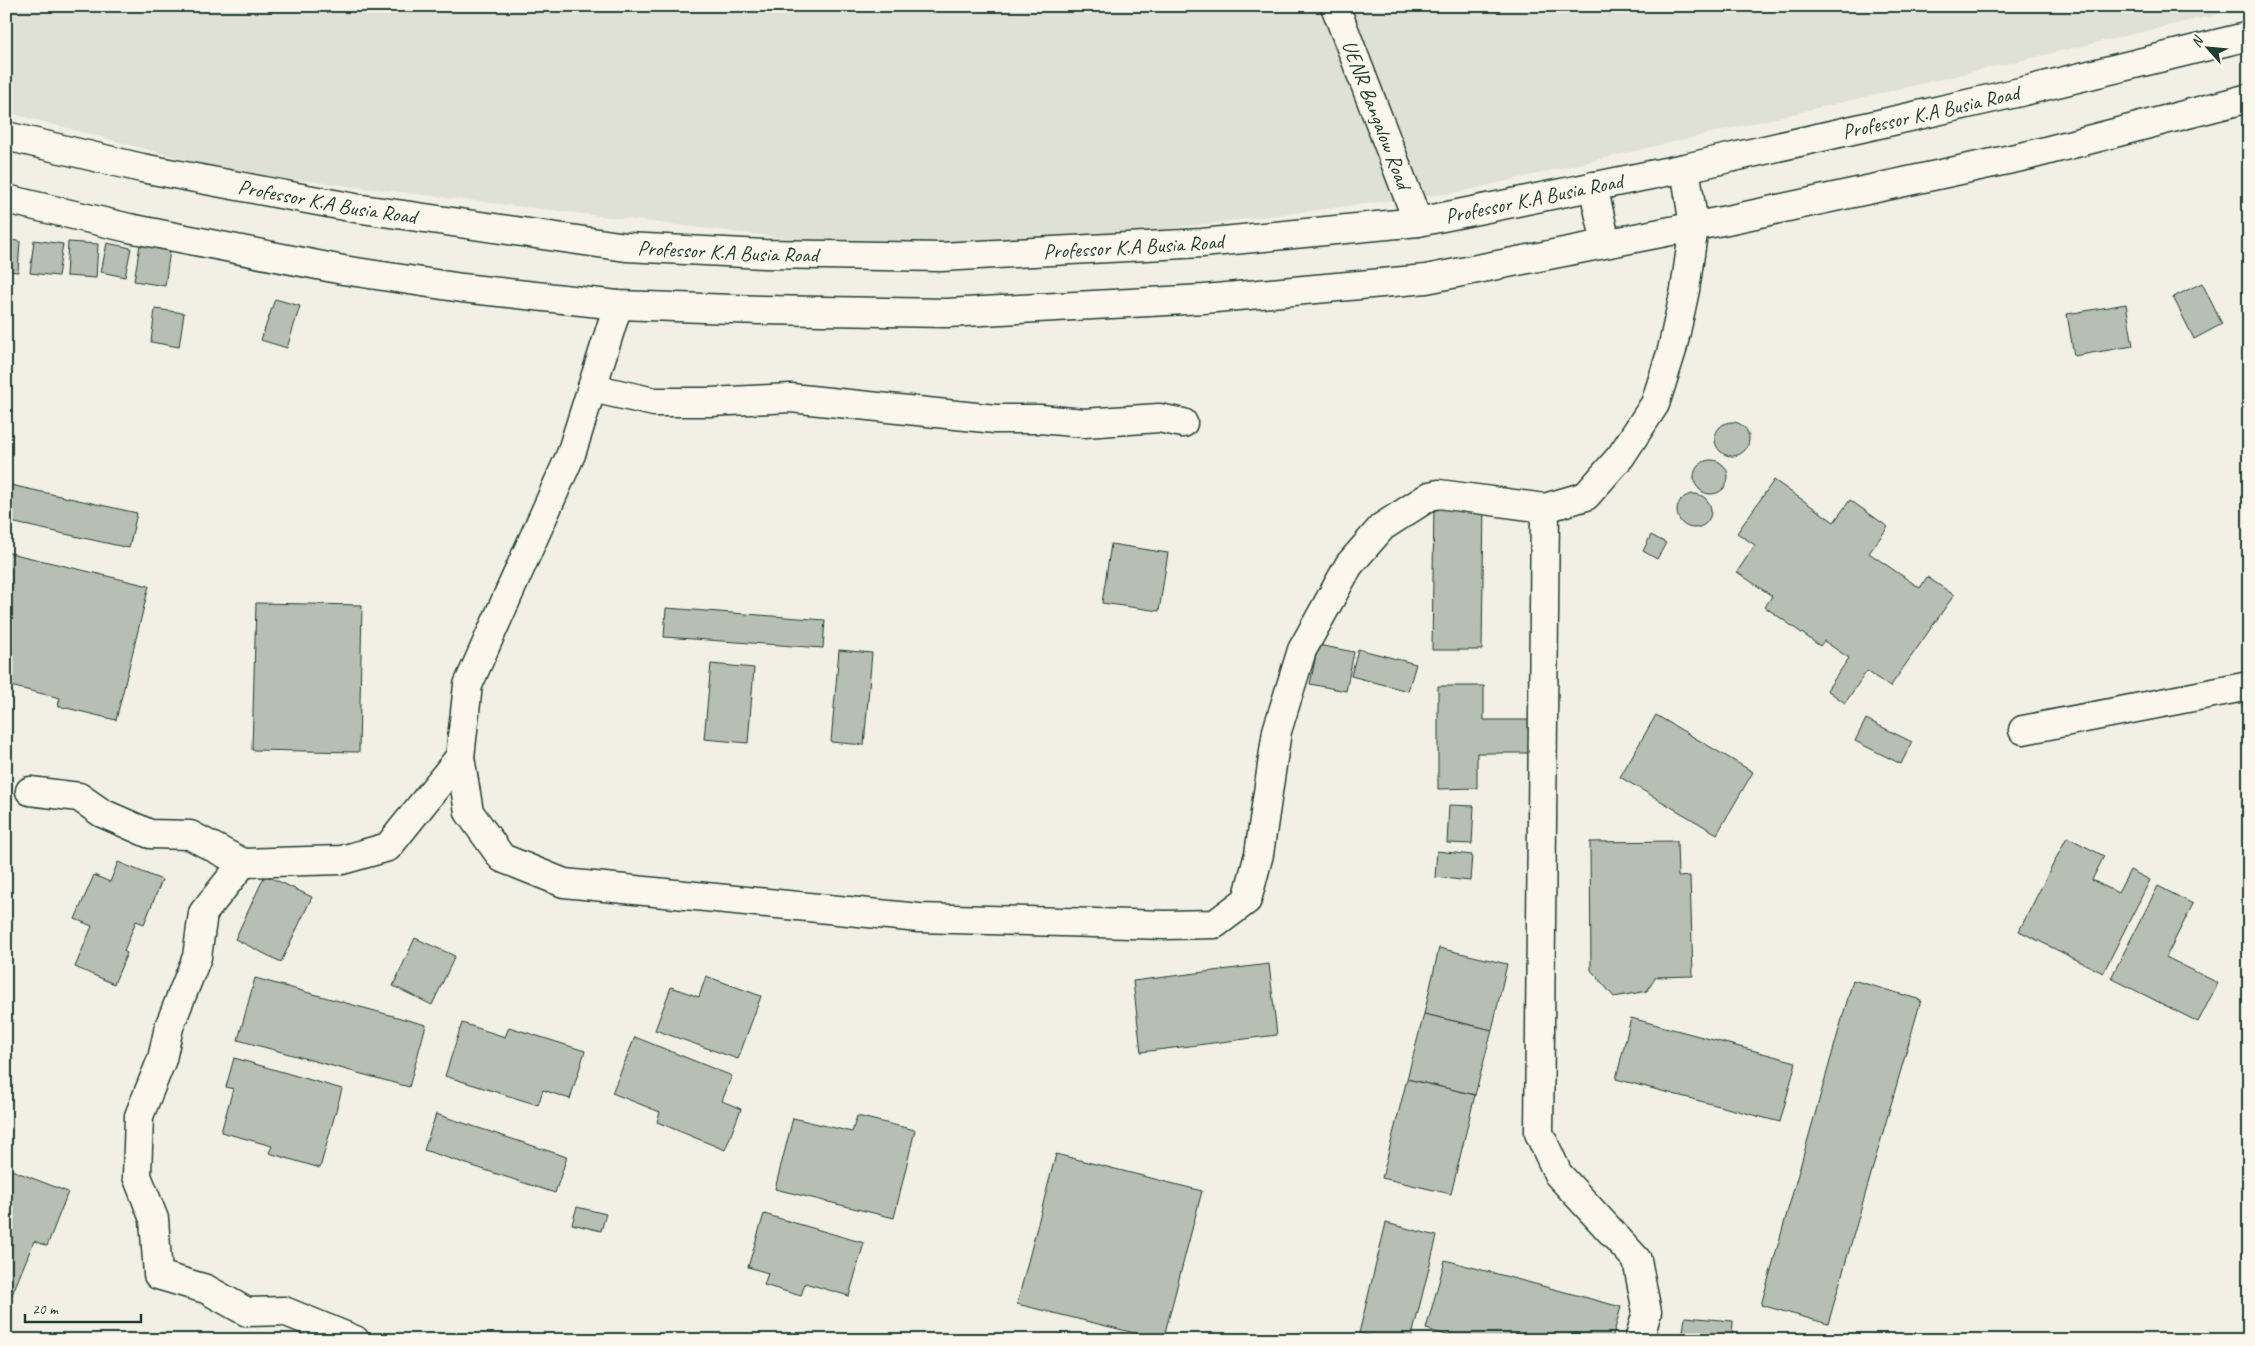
<svg xmlns="http://www.w3.org/2000/svg" width="2255" height="1346" font-family="Caveat,sans-serif">
<style>
.built{fill:#e0e1d6}
.building{fill:#b7beb3;stroke:#1f3d34}
.lines{fill:none;stroke-linecap:round;stroke-linejoin:round}
.minor-casing{stroke:#1f3d34;stroke-width:31}
.major-casing{stroke:#1f3d34;stroke-width:31}
.minor{stroke:#fbf7ec;stroke-width:28}
.major{stroke:#fbf7ec;stroke-width:28}
.labels{text-anchor:middle;dominant-baseline:central;stroke-width:4;stroke-linejoin:round;paint-order:stroke}
.street-label{font-size:21px;fill:#1f3d34;stroke:#fbf7ec}
</style>
<rect width="100%" height="100%" fill="#f2f0e5"/>
<filter id="ink" filterUnits="userSpaceOnUse"><feTurbulence type="fractalNoise" baseFrequency=".02" numOctaves="2"/><feDisplacementMap in="SourceGraphic" scale="10" xChannelSelector="R" yChannelSelector="G"/><feConvolveMatrix kernelMatrix="1 2 1 2 8 2 1 2 1" color-interpolation-filters="sRGB"/></filter>
<g filter="url(#ink)">
<path class="built" d="M 6,6 L 2249,6 L 2249,7 L 1460,192 L 944,257 L 232,172 L 6,112 Z"/>
<g class="building">
<path d="M 6,240 L 20,241 L 18,272 L 6,271 Z"/>
<path d="M 34,240 L 63,244 L 58,276 L 30,273 Z"/>
<path d="M 68,242 L 98,244 L 96,278 L 66,276 Z"/>
<path d="M 107,243 L 131,248 L 125,277 L 101,272 Z"/>
<path d="M 140,245 L 170,250 L 165,286 L 134,281 Z"/>
<path d="M 2202,283 L 2222,324 L 2194,339 L 2173,297 Z"/>
<path d="M 275,299 L 300,306 L 287,348 L 261,340 Z"/>
<path d="M 2126,304 L 2133,346 L 2074,356 L 2067,314 Z"/>
<path d="M 155,309 L 184,313 L 179,347 L 151,342 Z"/>
<circle cx="1732" cy="439" r="17"/>
<circle cx="1711" cy="477" r="17"/>
<path d="M 1774,480 L 1834,522 L 1850,500 L 1888,527 L 1869,553 L 1920,588 L 1927,577 L 1954,595 L 1890,687 L 1867,671 L 1845,703 L 1827,690 L 1849,658 L 1824,641 L 1820,646 L 1765,607 L 1772,596 L 1737,572 L 1755,545 L 1737,533 Z"/>
<path d="M 6,484 L 137,513 L 129,548 L 6,521 Z"/>
<circle cx="1694" cy="511" r="17"/>
<path d="M 1434,503 L 1484,503 L 1482,650 L 1432,650 Z"/>
<path d="M 1651,535 L 1666,543 L 1657,559 L 1643,551 Z"/>
<path d="M 1111,544 L 1168,553 L 1159,611 L 1102,603 Z"/>
<path d="M 6,552 L 149,586 L 116,720 L 58,706 L 60,698 L 6,685 Z"/>
<path d="M 256,603 L 362,605 L 359,752 L 252,750 Z"/>
<path d="M 666,608 L 825,620 L 823,648 L 664,637 Z"/>
<path d="M 1318,645 L 1354,652 L 1346,691 L 1310,684 Z"/>
<path d="M 1358,649 L 1416,664 L 1408,691 L 1351,676 Z"/>
<path d="M 839,650 L 872,653 L 864,745 L 831,742 Z"/>
<path d="M 711,664 L 754,668 L 748,743 L 704,739 Z"/>
<path d="M 1438,686 L 1484,686 L 1484,720 L 1535,720 L 1535,753 L 1477,753 L 1477,788 L 1438,789 Z"/>
<path d="M 1656,715 L 1753,772 L 1717,834 L 1620,777 Z"/>
<path d="M 1866,719 L 1912,742 L 1901,764 L 1855,741 Z"/>
<path d="M 6,730 L 13,733 L 6,752 Z"/>
<path d="M 1449,805 L 1474,806 L 1472,844 L 1447,843 Z"/>
<path d="M 2067,837 L 2104,856 L 2092,880 L 2118,893 L 2130,870 L 2150,880 L 2103,973 L 2019,931 Z"/>
<path d="M 1677,841 L 1678,877 L 1690,876 L 1693,976 L 1656,977 L 1647,991 L 1614,997 L 1591,970 L 1590,842 Z"/>
<path d="M 1437,851 L 1472,855 L 1470,881 L 1435,877 Z"/>
<path d="M 118,862 L 162,880 L 144,924 L 136,921 L 124,951 L 127,953 L 114,984 L 75,967 L 92,926 L 75,919 L 94,875 L 110,882 Z"/>
<path d="M 265,875 L 312,897 L 281,962 L 235,939 Z"/>
<path d="M 2158,886 L 2193,904 L 2166,957 L 2218,983 L 2198,1022 L 2111,978 Z"/>
<path d="M 415,938 L 455,956 L 432,1005 L 393,986 Z"/>
<path d="M 1439,948 L 1507,964 L 1492,1030 L 1424,1014 Z"/>
<path d="M 1269,964 L 1277,1035 L 1141,1052 L 1133,981 Z"/>
<path d="M 706,976 L 761,996 L 738,1059 L 655,1030 L 671,987 L 699,997 Z"/>
<path d="M 255,978 L 426,1025 L 409,1087 L 238,1040 Z"/>
<path d="M 1853,980 L 1921,1000 L 1828,1324 L 1761,1305 Z"/>
<path d="M 1424,1014 L 1492,1030 L 1475,1095 L 1407,1079 Z"/>
<path d="M 1631,1018 L 1796,1062 L 1780,1122 L 1616,1079 Z"/>
<path d="M 462,1023 L 505,1037 L 509,1027 L 585,1051 L 570,1099 L 543,1090 L 538,1105 L 445,1076 Z"/>
<path d="M 635,1037 L 732,1076 L 722,1101 L 741,1109 L 725,1150 L 657,1122 L 660,1112 L 612,1093 Z"/>
<path d="M 234,1058 L 342,1089 L 320,1168 L 269,1153 L 272,1146 L 221,1132 L 233,1089 L 226,1087 Z"/>
<path d="M 1407,1079 L 1475,1095 L 1451,1194 L 1382,1178 Z"/>
<path d="M 436,1114 L 567,1157 L 555,1193 L 424,1150 Z"/>
<path d="M 857,1116 L 915,1130 L 894,1218 L 775,1189 L 793,1118 L 852,1132 Z"/>
<path d="M 1056,1154 L 1202,1191 L 1163,1340 L 1017,1304 Z"/>
<path d="M 9,1169 L 68,1192 L 47,1246 L 34,1241 L 7,1307 L 6,1176 Z"/>
<path d="M 577,1207 L 606,1214 L 601,1231 L 572,1224 Z"/>
<path d="M 764,1214 L 864,1243 L 849,1296 L 805,1283 L 801,1296 L 764,1285 L 768,1273 L 748,1267 Z"/>
<path d="M 1386,1223 L 1437,1236 L 1411,1340 L 1388,1340 L 1359,1333 Z"/>
<path d="M 1445,1260 L 1621,1307 L 1612,1340 L 1463,1340 L 1426,1329 Z"/>
<path d="M 1685,1317 L 1733,1321 L 1732,1340 L 1682,1340 Z"/>
</g>
<g class="lines">
<g class="minor-casing">
<g id="minor">
<path id="s1" d="M 1335,6 L 1418,222"/>
<path d="M 618,305 L 571,454 L 468,685 L 460,757 L 469,812 L 502,858 L 564,883 L 919,918 L 1165,925 L 1215,924 L 1247,900 L 1259,854 L 1277,731 L 1302,650 L 1349,565 L 1382,527 L 1430,496 L 1439,494 L 1545,508 L 1586,496 L 1621,456 L 1655,404 L 1672,350 L 1685,290 L 1694,226 L 1685,168"/>
<path d="M 592,388 L 654,402 L 711,402 L 791,398 L 995,419 L 1040,419 L 1084,423 L 1159,418 L 1183,423"/>
<path d="M 1545,508 L 1539,1133 L 1558,1174 L 1637,1260 L 1647,1312 L 1639,1340"/>
<path d="M 2023,730 L 2249,686"/>
<path d="M 30,791 L 79,797 L 102,813 L 150,834 L 190,835 L 243,863 L 342,860 L 388,847 L 460,757"/>
<path d="M 243,863 L 203,913 L 197,957 L 169,1027 L 162,1059 L 139,1116 L 137,1176 L 154,1219 L 158,1275 L 206,1289 L 247,1312 L 284,1311 L 355,1340"/>
</g>
</g>
<g class="major-casing">
<g id="major">
<path id="s2" d="M 6,136 L 142,168 L 355,208 L 626,247 L 764,254 L 941,257 L 1202,243 L 1418,222 L 1685,168 L 2020,92 L 2249,36"/>
<path d="M 1593,186 L 1606,243"/>
<path d="M 6,199 L 129,228 L 343,270 L 462,288 L 618,305 L 761,310 L 947,313 L 1204,299 L 1426,279 L 1727,220 L 2030,155 L 2249,98"/>
</g>
</g>
<use href="#minor" class="minor"/>
<use href="#major" class="major"/>
</g>
</g>
<g class="labels">
<g class="street-label">
<text stroke="none"><textPath href="#s2" startOffset="1948">Professor K.A Busia Road</textPath></text>
<text stroke="none"><textPath href="#s1" startOffset="116">UENR Bangalow Road</textPath></text>
<text stroke="none"><textPath href="#s2" startOffset="1542">Professor K.A Busia Road</textPath></text>
<text stroke="none"><textPath href="#s2" startOffset="328">Professor K.A Busia Road</textPath></text>
<text stroke="none"><textPath href="#s2" startOffset="1138">Professor K.A Busia Road</textPath></text>
<text stroke="none"><textPath href="#s2" startOffset="732">Professor K.A Busia Road</textPath></text>
</g>
</g>
<rect width="2255" height="1346" fill="none" stroke="#fbf7ec" stroke-width="25"/>
<rect x="12" y="12" width="2230" height="1321" fill="none" stroke="#1f3d34" stroke-width="2" filter="url(#ink)"/>
<g transform="translate(2208 48) rotate(297)" stroke="#fbf7ec" stroke-width="4" paint-order="stroke">
<path d="M0-4L9 19L0 12L-9 19Z" fill="#1f3d34"/>
<text y="-8" font-size="14" font-weight="bold" text-anchor="middle" fill="#1f3d34">N</text>
</g>
<path d="M25 1314v8h116v-8" fill="none" stroke="#1f3d34" stroke-width="2.5"/>
<text x="32" y="1314" font-size="15" fill="#1f3d34" stroke="#fbf7ec" stroke-width="4" paint-order="stroke">20 m</text>
</svg>
